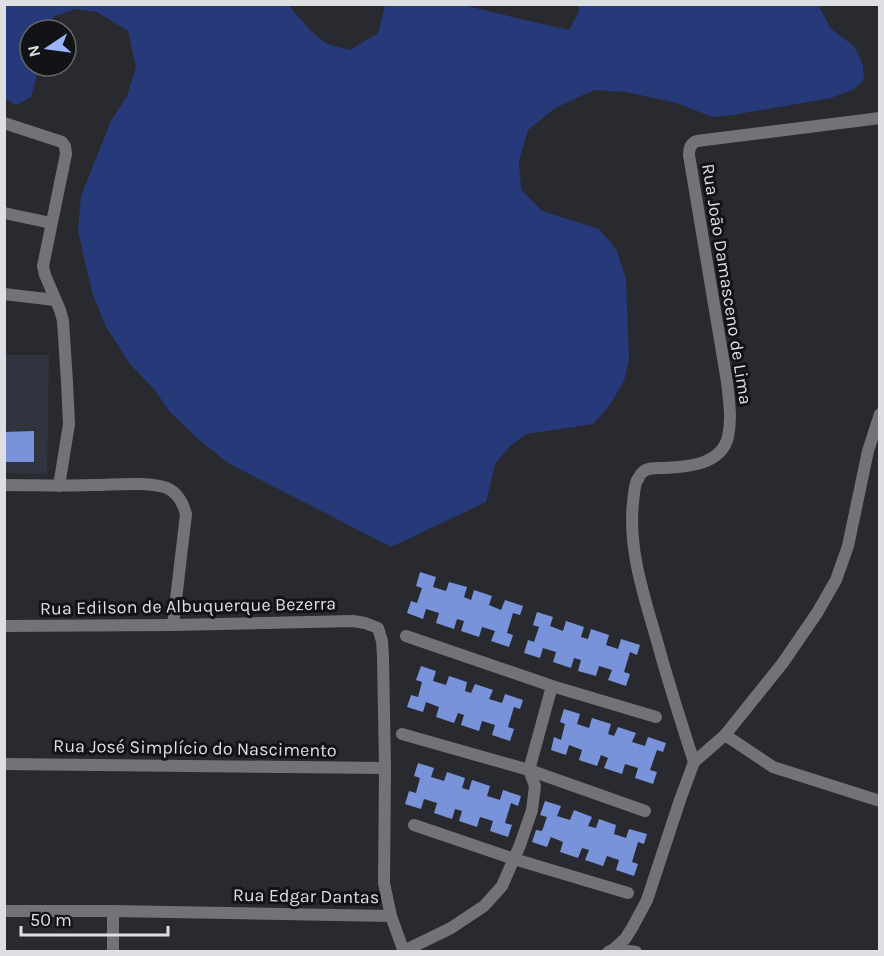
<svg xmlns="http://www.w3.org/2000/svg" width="884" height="956" font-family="Karla,sans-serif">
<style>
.built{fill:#30343f}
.green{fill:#263a79}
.building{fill:#7993db}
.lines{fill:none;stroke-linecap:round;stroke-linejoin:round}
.minor{stroke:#727376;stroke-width:12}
.labels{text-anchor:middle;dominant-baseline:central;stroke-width:6;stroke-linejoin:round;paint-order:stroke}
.street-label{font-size:18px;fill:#dedfe3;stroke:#121316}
</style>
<rect width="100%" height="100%" fill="#282a30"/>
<path class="built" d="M 5,355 L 49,355 L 47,474 L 5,473 Z"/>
<path class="green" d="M 4,5 L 288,5 L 312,32 L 327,44 L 350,50 L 378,33 L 385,5 L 463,5 L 525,20 L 569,30 L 579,11 L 578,5 L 818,5 L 831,29 L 854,46 L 863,65 L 864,80 L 854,89 L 831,98 L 733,115 L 712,117 L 677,103 L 626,92 L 594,90 L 555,108 L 528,130 L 519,161 L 521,190 L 542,211 L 599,229 L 616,249 L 626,279 L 629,359 L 624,381 L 609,406 L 593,424 L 526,434 L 510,446 L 495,464 L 486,502 L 391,547 L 228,463 L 197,438 L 170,412 L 154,389 L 130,364 L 106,327 L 92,292 L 78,231 L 81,196 L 111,121 L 127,96 L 136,67 L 128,31 L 97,12 L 75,9 L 55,16 L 42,30 L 30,30 L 30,66 L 39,66 L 31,97 L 17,105 L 5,99 Z"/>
<g class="building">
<path d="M 34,431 L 34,462 L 4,462 L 4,432 Z"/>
<path d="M 420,572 L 436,577 L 433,587 L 446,591 L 449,582 L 467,587 L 464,597 L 471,600 L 474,590 L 492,596 L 489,605 L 501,610 L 505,600 L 523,606 L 520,615 L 513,613 L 507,633 L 513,635 L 509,647 L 491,641 L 495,631 L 482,627 L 479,637 L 461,631 L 464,621 L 457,619 L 454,629 L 436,623 L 439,613 L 426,609 L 423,619 L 407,613 L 411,601 L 417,603 L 422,588 L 416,586 Z"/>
<path d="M 537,612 L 553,617 L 550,626 L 563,631 L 566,621 L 584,627 L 581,637 L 588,639 L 591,629 L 609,635 L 606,645 L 618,649 L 621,639 L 640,645 L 637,655 L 630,652 L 624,672 L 630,674 L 626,686 L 608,680 L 612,670 L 599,666 L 596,676 L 578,671 L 581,660 L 574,658 L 571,668 L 553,662 L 556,652 L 543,648 L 540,658 L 524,653 L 528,640 L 534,642 L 539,627 L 533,625 Z"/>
<path d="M 421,666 L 436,671 L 433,681 L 446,685 L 449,676 L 467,682 L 465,691 L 471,693 L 475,684 L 493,690 L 489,699 L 502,703 L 505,694 L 523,700 L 520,709 L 514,707 L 508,727 L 514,729 L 510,741 L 492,735 L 495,725 L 482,721 L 479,731 L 461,725 L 464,715 L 458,713 L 454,723 L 436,717 L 439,707 L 426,702 L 423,712 L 407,707 L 411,695 L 418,697 L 422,682 L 416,680 Z"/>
<path d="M 564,709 L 580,714 L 577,724 L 589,728 L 592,718 L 611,724 L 608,734 L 614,736 L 618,727 L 636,733 L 632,742 L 645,746 L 648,737 L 666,743 L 663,752 L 657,750 L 650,770 L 657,772 L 653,784 L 635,778 L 638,768 L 625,764 L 622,774 L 604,768 L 608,758 L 601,755 L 597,766 L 579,760 L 582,750 L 569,745 L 566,755 L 551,750 L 554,737 L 561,740 L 565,724 L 560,722 Z"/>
<path d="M 418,763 L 434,768 L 431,777 L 444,781 L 447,772 L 465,778 L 462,788 L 469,790 L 472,780 L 490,786 L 487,796 L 500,800 L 503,790 L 521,796 L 518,806 L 511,803 L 505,823 L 512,825 L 508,837 L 490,831 L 493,821 L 480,817 L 477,827 L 459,821 L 462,811 L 455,809 L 452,819 L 434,813 L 437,803 L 424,799 L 421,809 L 405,804 L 409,791 L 416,793 L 420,778 L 414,776 Z"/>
<path d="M 545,801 L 561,806 L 557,816 L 570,820 L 574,810 L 592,817 L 588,826 L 596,828 L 599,819 L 616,825 L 614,834 L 626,838 L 629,829 L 647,834 L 644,844 L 638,842 L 632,862 L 638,864 L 634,876 L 616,870 L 619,860 L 607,856 L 603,866 L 585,860 L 589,850 L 582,848 L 578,858 L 560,852 L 563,842 L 551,837 L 547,847 L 532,842 L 536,830 L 542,831 L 547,817 L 540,815 Z"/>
</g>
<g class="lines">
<g class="minor">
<path d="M 4,123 L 62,142 L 65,146 L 66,154 L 43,266 L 45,275 L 60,310 L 63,321 L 67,382 L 69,424 L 59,486"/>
<path d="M 4,213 L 51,223"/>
<path d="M 4,294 L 55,300"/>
<path d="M 4,485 C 34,485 64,486 93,485 C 114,485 149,481 167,488 C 178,493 183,503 186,514 L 173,625"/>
<path d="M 4,626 L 173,625 L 353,621 L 365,623 L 378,628 L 382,641 L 383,657 L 385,768 L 384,883 L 391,916 L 404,952"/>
<path d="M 406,636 L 552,686 L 656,717"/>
<path d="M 402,734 L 529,770 L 645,811"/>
<path d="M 725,735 L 773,767 L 880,801"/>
<path d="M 694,762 C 681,722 668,681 657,641 C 644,596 628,549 633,503 C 634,495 634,487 637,480 C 638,480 641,473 642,473 C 647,467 657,468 664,468 C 687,467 721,465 728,437 C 732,419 729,400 727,382 L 689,155 C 689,149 690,143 697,141 L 880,118"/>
<path d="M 4,764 L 385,768"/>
<path d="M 414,825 L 514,859 L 628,893"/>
<path d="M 4,911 L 113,911 L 391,916"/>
<path d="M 113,911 L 113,952"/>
<path d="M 614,949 L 636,952"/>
<path d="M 404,951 L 451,928 L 484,906 L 502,886 L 520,845 L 532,810 L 535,786 L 529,770 L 552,686"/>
<path d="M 608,952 L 614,949 L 625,939 L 632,928 L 647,900 L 680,800 L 694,762 L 725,735 L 782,664 L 817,613 L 836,580 L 848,546 L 868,451 L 880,414"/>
</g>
</g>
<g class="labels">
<g class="street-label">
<text transform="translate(727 284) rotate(81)">Rua João Damasceno de Lima</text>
<text transform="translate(188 606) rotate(-1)">Rua Edilson de Albuquerque Bezerra</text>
<text transform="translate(195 748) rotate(1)">Rua José Simplício do Nascimento</text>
<text transform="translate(306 896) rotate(1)">Rua Edgar Dantas</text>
</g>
</g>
<rect width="884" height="956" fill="none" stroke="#dedfe3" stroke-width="12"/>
<g transform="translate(48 48) rotate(257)"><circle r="28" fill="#121316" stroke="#646568" stroke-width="1.5"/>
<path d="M0-4.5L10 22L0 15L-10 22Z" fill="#9ab5fd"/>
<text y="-9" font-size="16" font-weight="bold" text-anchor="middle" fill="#dedfe3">N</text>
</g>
<path d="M21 926v9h147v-9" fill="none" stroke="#dedfe3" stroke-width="3"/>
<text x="30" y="926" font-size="18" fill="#dedfe3" stroke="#121316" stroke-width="4.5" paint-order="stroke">50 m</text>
</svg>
